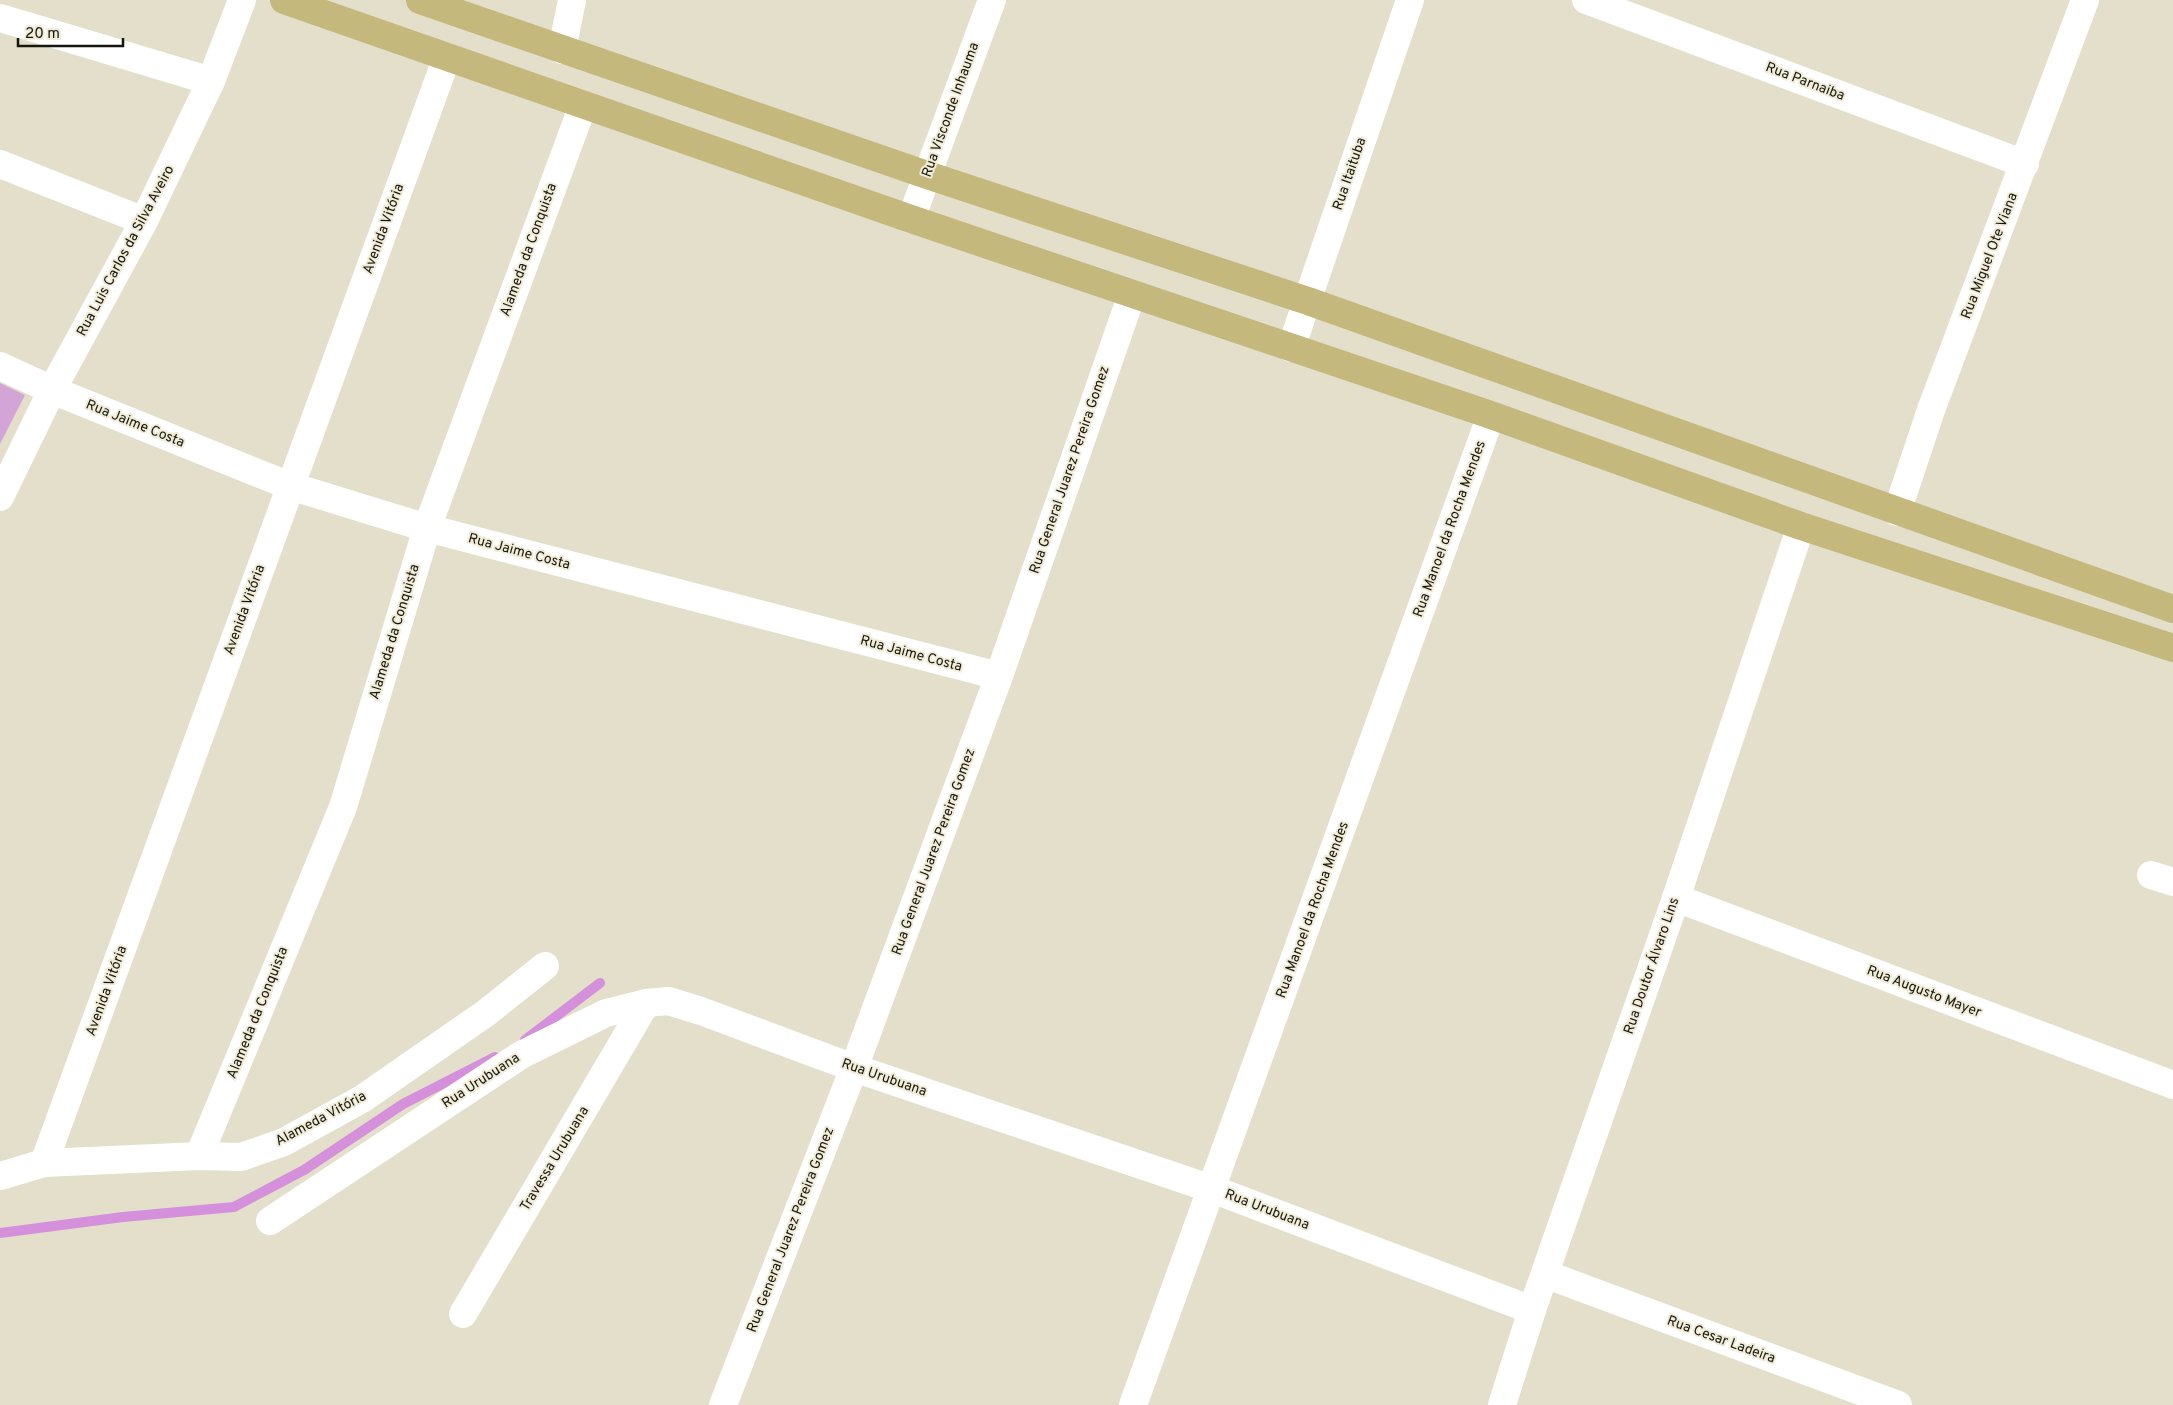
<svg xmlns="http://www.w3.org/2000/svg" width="2173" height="1405" font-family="Overpass,sans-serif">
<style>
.green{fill:#d3a5d6}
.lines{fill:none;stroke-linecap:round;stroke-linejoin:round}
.stream{stroke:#d590db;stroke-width:10}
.minor{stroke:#fff;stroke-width:28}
.primary{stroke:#c4b87c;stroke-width:28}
.labels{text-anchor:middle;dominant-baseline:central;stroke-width:4;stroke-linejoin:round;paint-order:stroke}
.street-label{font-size:14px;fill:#17160e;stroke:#f0ecd7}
</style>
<rect width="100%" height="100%" fill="#e3dfca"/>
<path class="green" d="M 0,383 L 25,395 L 0,444 Z"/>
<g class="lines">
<g class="stream">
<path d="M 525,1040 L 600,983"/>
<path d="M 0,1233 L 123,1217 L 234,1207 L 304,1170 L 403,1104 L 495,1057"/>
</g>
<g class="minor">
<path d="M 1586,0 L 2025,164"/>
<path d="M 0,18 L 211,81"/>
<path d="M 562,50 L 572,0"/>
<path d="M 0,164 L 144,221"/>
<path d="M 911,219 L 992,0"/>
<path d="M 1291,348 L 1410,0"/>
<path d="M 0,366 L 52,390 L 290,486 L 427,528 L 999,676"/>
<path d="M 0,497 L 52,390 L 144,221 L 211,81 L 242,0"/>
<path d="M 1897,512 L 1931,410 L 2085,0"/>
<path d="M 2151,875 L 2173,882"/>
<path d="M 1676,898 L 2173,1085"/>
<path d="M 199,1156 L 343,807 L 427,528 L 583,105"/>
<path d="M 44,1163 L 447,57"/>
<path d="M 0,1176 L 44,1163 L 199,1156 L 241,1157 L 284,1142 L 362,1099 L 486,1013 L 545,966"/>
<path d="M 270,1221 L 521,1055 L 606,1013 L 646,1003 L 668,1001 L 701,1011 L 854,1068 L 1212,1189 L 1532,1310"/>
<path d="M 1545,1274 L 1898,1405"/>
<path d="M 463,1314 L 646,1003"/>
<path d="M 723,1405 L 854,1068 L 999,676 L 1132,294"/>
<path d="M 1133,1405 L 1491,415"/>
<path d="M 1502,1405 L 1532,1310 L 1676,898 L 1801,526"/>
</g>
<g class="primary">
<path d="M 284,0 L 911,219 L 1491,415 L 1801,526 L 2173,648"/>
<path d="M 420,0 L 927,175 L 1308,301 L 2173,609"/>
</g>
</g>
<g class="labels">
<g class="street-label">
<text transform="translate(1805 82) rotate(21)">Rua Parnaiba</text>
<text transform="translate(951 110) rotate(-70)">Rua Visconde Inhauma</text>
<text transform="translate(1350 174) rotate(-71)">Rua Itaituba</text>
<text transform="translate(384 229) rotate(-70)">Avenida Vitória</text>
<text transform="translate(529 250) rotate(-70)">Alameda da Conquista</text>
<text transform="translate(126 251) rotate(-62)">Rua Luis Carlos da Silva Aveiro</text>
<text transform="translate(1990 256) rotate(-69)">Rua Miguel Ote Viana</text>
<text transform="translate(135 424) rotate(22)">Rua Jaime Costa</text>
<text transform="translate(1070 470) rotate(-71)">Rua General Juarez Pereira Gomez</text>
<text transform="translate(1450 529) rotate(-70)">Rua Manoel da Rocha Mendes</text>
<text transform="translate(519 552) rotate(15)">Rua Jaime Costa</text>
<text transform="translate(245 610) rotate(-70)">Avenida Vitória</text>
<text transform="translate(395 632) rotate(-73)">Alameda da Conquista</text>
<text transform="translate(911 654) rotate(15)">Rua Jaime Costa</text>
<text transform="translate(934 852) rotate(-70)">Rua General Juarez Pereira Gomez</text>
<text transform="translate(1313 910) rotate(-70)">Rua Manoel da Rocha Mendes</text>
<text transform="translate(1652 966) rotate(-71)">Rua Doutor Álvaro Lins</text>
<text transform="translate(107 991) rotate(-70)">Avenida Vitória</text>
<text transform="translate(1924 992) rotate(21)">Rua Augusto Mayer</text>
<text transform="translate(258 1013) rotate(-68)">Alameda da Conquista</text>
<text transform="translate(884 1078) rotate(19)">Rua Urubuana</text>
<text transform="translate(481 1081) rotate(-33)">Rua Urubuana</text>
<text transform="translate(321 1119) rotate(-28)">Alameda Vitória</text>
<text transform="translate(555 1159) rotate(-59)">Travessa Urubuana</text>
<text transform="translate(1267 1210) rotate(21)">Rua Urubuana</text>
<text transform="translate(791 1230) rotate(-69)">Rua General Juarez Pereira Gomez</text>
<text transform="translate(1721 1340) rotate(20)">Rua Cesar Ladeira</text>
</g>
</g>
<path d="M18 38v8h105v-8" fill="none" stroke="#17160e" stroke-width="2.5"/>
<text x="25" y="38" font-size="15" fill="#17160e" stroke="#f0ecd7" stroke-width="4" paint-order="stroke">20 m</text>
</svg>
